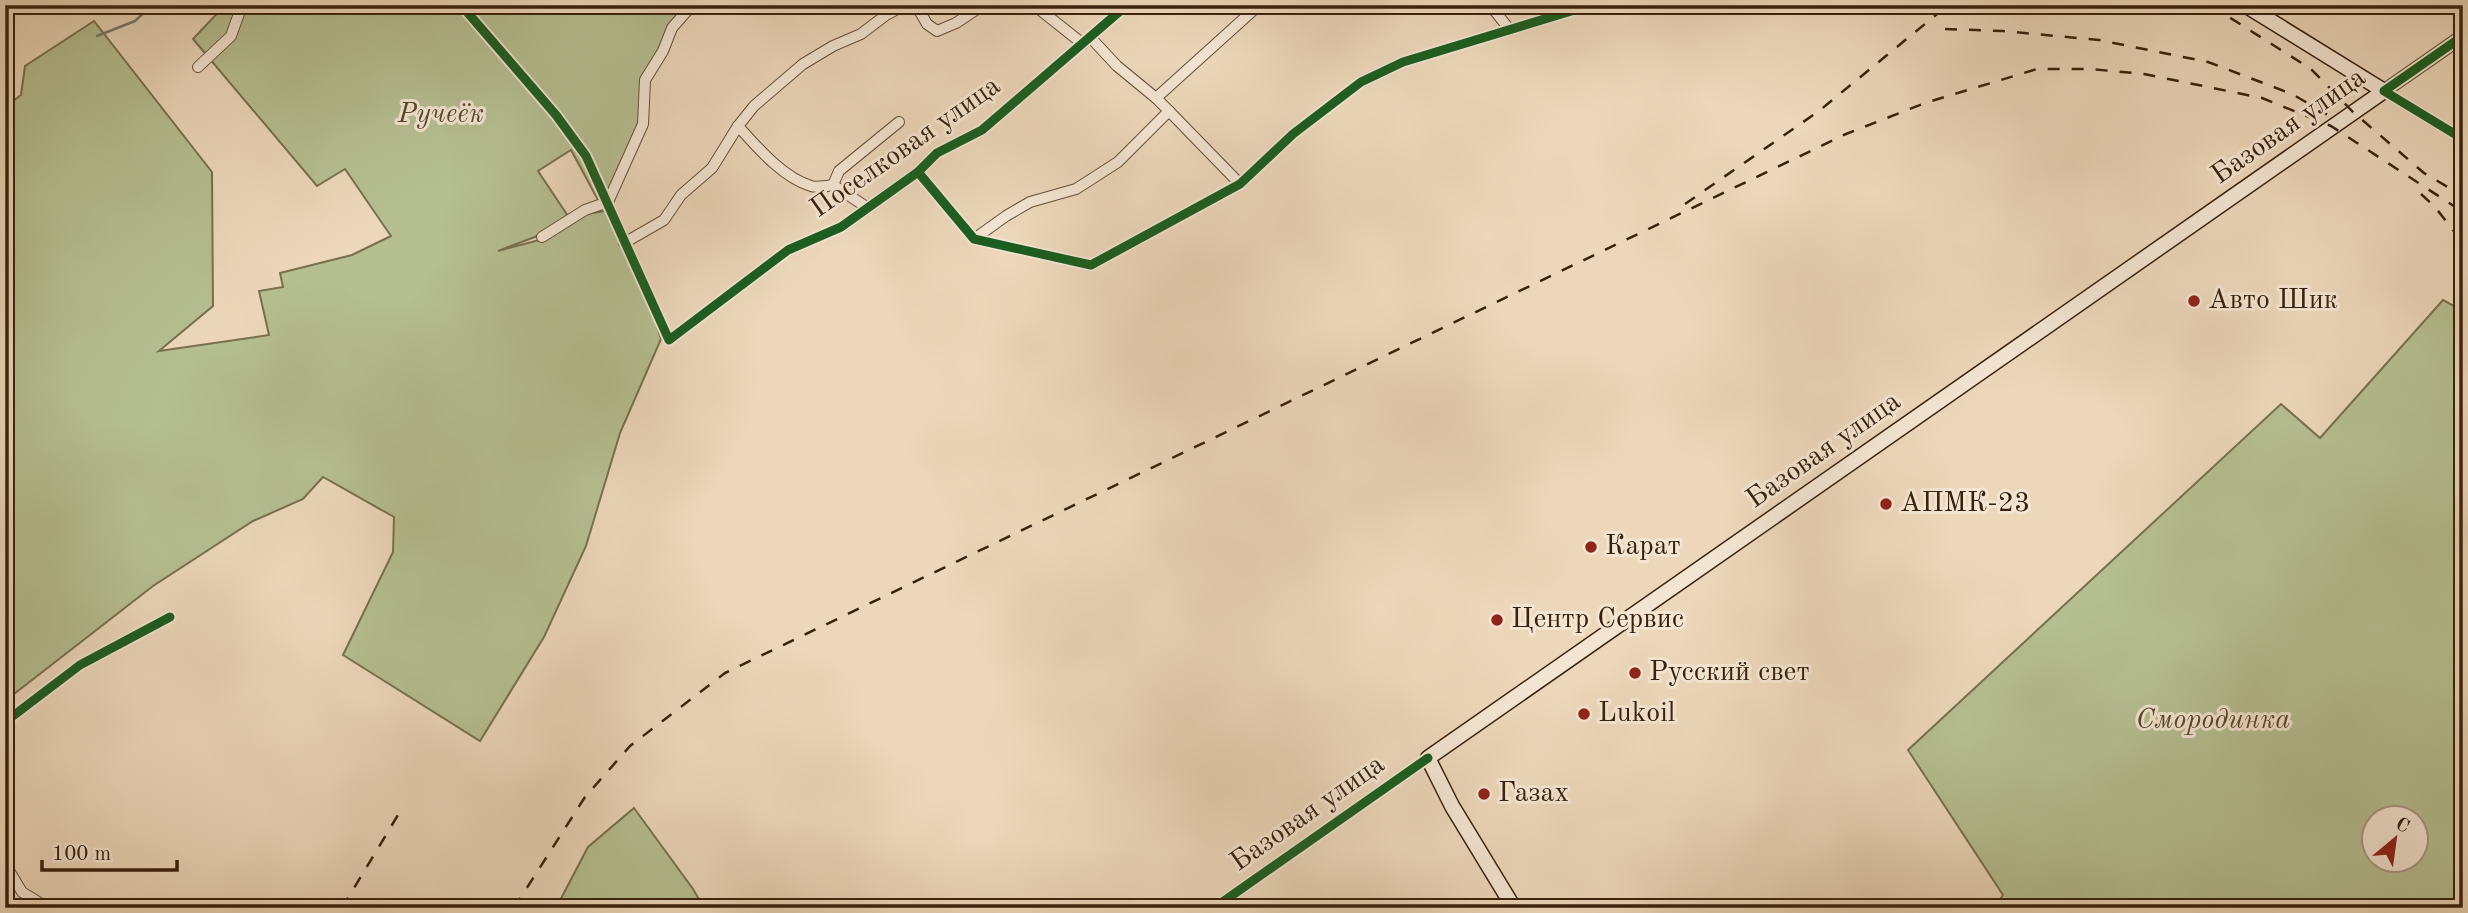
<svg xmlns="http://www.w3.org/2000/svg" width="2468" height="913" font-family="'Old Standard TT',serif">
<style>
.green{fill:#b5bf92;stroke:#77704f;stroke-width:2;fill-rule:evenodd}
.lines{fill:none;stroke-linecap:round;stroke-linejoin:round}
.stream{stroke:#757b74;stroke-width:2.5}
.minor-casing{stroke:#664f38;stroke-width:12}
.tertiary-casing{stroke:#664f38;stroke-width:15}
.secondary-casing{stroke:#39220c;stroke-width:17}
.minor{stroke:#f3e5d2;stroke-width:10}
.tertiary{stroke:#f3e5d2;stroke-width:12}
.secondary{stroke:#f3e5d2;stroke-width:14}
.rail{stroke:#39220c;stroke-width:2.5;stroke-dasharray:12 12;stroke-linecap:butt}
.cycleway-casing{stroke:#f3e5d2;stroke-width:13}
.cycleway{stroke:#1b5e20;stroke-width:9}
.poi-dot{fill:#8f2418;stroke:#f3e5d2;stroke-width:2.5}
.labels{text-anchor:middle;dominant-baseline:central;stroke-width:6;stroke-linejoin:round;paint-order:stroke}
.park-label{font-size:28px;font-style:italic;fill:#58492e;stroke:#f3e5d2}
.street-label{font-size:28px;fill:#39220c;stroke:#f3e5d2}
.poi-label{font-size:28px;fill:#39220c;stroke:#f3e5d2;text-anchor:start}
</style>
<rect width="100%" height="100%" fill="#ecd7ba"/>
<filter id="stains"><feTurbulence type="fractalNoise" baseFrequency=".00286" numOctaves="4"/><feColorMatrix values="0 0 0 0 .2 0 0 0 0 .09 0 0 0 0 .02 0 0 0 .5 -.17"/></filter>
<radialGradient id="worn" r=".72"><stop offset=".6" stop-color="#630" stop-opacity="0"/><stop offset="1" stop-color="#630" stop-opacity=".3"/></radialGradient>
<g class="green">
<path d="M 225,5 L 691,5 L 644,79 L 641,125 L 607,195 L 598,200 L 571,150 L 538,171 L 568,216 L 540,235 L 498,251 L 543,239 L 586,214 L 605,211 L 656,324 L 661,339 L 620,433 L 586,546 L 544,637 L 480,741 L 343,655 L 393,552 L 394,517 L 323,477 L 303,499 L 253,521 L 153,586 L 5,701 L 5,107 L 21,95 L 25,66 L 94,21 L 212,172 L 213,306 L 159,351 L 269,335 L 259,291 L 283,287 L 280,273 L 352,255 L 391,236 L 345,169 L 317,186 L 193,39 Z"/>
<path d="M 2443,300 L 2463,311 L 2463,908 L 1994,908 L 2003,895 L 1908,750 L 2281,404 L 2320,438 ZM 2416,818 L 2416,860 L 2374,860 L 2374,818 Z"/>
<path d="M 634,808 L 693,889 L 704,908 L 556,908 L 588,847 Z"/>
</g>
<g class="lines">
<path class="stream" d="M 97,36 L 135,21 L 152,5"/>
<g class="minor-casing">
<g id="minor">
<path d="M 461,5 L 556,115 L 586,156 L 669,340 L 788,250 L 841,227 L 918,172 L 937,153 L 982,130 L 1127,5"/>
<path d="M 916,5 L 927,24 L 937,31 L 956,23 L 983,5"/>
<path d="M 1034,5 L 1083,44"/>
<path d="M 1490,5 L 1510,30"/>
<path d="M 5,8 L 8,5"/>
<path d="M 1090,37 L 1117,66 L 1156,98"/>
<path d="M 198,67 L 231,36 L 242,5"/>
<path d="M 2384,91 L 2463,139"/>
<path d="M 1169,111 L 1240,184"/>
<path d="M 738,126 C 757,147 783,178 811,186 C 817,188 827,186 833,185 L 868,208"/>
<path d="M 918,172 L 974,239 L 1091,265 L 1240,184 L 1293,134 L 1361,82 L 1403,62 L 1591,5"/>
<path d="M 833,185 L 839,171 L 899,122"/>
<path d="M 542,237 L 585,210 L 608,202 L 643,124 L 645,80 L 663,51 L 672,28 L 692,5"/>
<path d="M 974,239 L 1006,216 L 1030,202 L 1076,189 L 1118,162 L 1169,111 L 1156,98 L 1259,5"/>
<path d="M 624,243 L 664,220 L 681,195 L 712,168 L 738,126 L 754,106 L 803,64 L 833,46 L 861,34 L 886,15 L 905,5"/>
<path d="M 5,722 L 80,665 L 170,617"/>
<path d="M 5,864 L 22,892 L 48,908"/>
<path d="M 1214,908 L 1428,758"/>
</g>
</g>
<g class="tertiary-casing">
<path id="tertiary" d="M 2384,91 L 2463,36"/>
</g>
<g class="secondary-casing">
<path id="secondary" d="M 1514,908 L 1452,806 L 1428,758 L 2384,91 L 2245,5"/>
</g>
<use href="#minor" class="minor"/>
<use href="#tertiary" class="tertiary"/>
<use href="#secondary" class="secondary"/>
<g class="rail">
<path d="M 2210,5 L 2311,69 L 2353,112 L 2424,173 L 2463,196"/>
<path d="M 1945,29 L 2003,31 L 2099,40 L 2208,62 L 2292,94 L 2335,119"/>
<path d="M 2421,194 L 2435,207 L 2463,243"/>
<path d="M 1685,204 L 1819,111 L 1948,5"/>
<path d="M 342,908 L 401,810"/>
<path d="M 514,908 L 585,797 L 630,746 L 725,673 L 1846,134 L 1925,103 L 2037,69 L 2090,69 L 2144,74 L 2262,98 L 2331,126 L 2463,212"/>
</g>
<g class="cycleway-casing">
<g id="cycleway">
<path d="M 461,5 L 556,115 L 586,156 L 669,340 L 788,250 L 841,227 L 918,172 L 937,153 L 982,130 L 1127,5"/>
<path d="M 2463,36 L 2384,91 L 2463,139"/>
<path d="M 918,172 L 974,239 L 1091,265 L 1240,184 L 1293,134 L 1361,82 L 1403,62 L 1591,5"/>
<path d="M 5,722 L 80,665 L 170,617"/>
<path d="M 1214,908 L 1428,758"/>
</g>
</g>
<use href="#cycleway" class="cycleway"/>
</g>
<g class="poi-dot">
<circle cx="2194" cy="301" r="7"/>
<circle cx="1886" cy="504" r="7"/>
<circle cx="1591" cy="547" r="7"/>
<circle cx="1497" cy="620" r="7"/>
<circle cx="1635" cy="673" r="7"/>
<circle cx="1584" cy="714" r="7"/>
<circle cx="1484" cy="794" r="7"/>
</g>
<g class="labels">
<g class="park-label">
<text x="441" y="115">Ручеёк</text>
<text x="2213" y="721">Смородинка</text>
</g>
<g class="street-label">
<text transform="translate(2289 127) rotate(-35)">Базовая улица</text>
<text transform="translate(906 148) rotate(-35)">Поселковая улица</text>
<text transform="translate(1824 451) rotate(-35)">Базовая улица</text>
<text transform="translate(1308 814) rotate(-35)">Базовая улица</text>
</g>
<g class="poi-label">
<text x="2208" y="301">Авто Шик</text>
<text x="1900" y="504">АПМК-23</text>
<text x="1605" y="547">Карат</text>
<text x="1511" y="620">Центр Сервис</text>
<text x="1649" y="673">Русский свет</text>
<text x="1598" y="714">Lukoil</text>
<text x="1498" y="794">Газах</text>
</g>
</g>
<rect width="2468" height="913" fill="none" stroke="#ecd7ba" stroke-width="28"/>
<rect x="7" y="7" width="2454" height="899" fill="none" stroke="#39220c" stroke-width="3.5"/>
<rect x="14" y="14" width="2440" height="885" fill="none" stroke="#39220c" stroke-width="2"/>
<g transform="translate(2395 839) rotate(29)"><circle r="33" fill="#f3e5d2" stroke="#a99783" stroke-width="2"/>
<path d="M0-5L12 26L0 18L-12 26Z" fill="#8f2418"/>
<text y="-10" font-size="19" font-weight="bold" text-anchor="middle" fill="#39220c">С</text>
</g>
<path d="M42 860v10h135v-10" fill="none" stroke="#39220c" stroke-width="3.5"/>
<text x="52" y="860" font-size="21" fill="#39220c" stroke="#f3e5d2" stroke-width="5" paint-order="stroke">100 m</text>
<rect width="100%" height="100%" filter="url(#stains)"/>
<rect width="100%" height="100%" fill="url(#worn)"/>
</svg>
